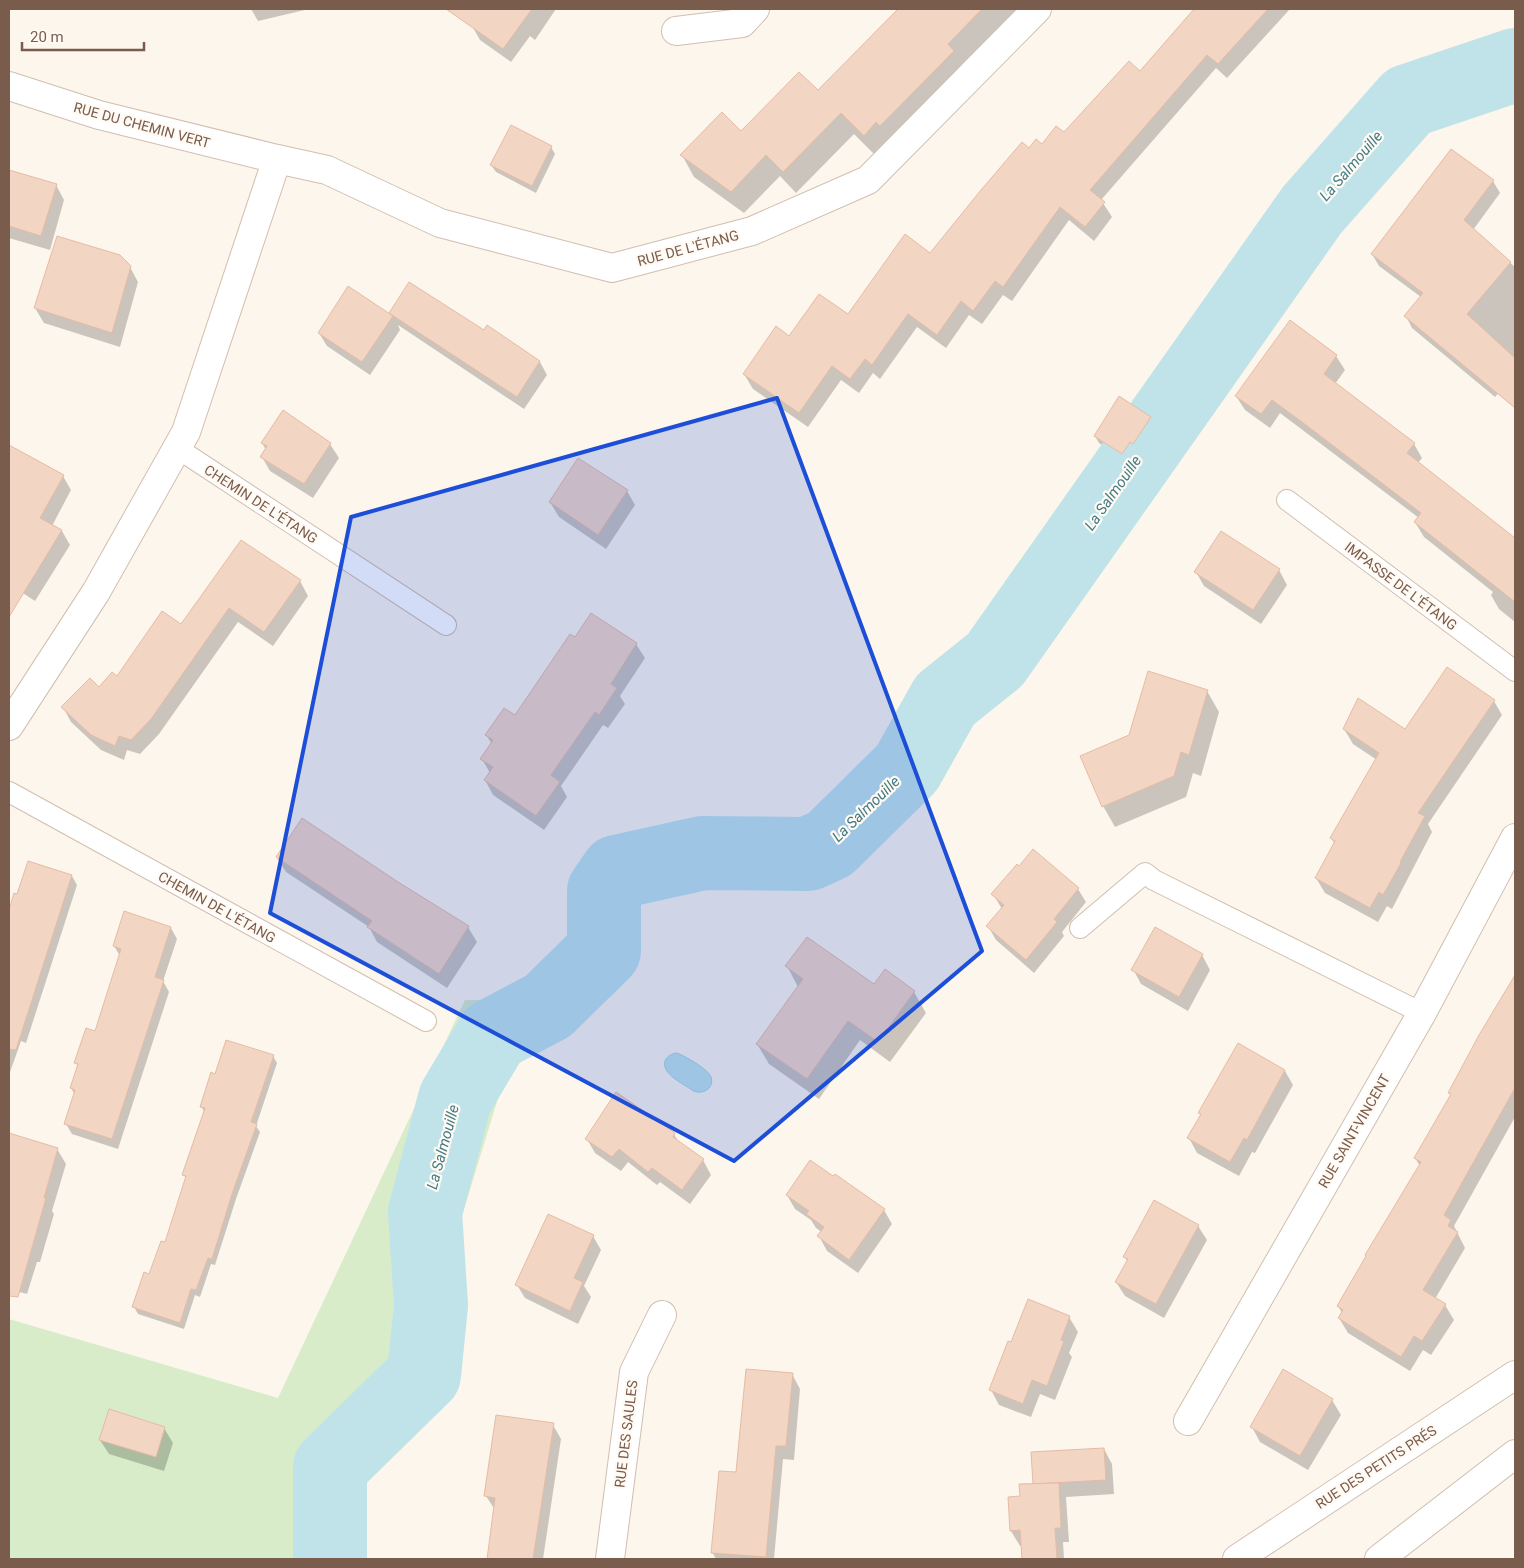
<svg xmlns="http://www.w3.org/2000/svg" width="1524" height="1568" font-family="Roboto,sans-serif">
<style>
.green{fill:#d8ecc9}
.water{fill:#bfe3e8;stroke:#a5d3da}
.shadow{fill:#0003}
.lines{fill:none;stroke-linecap:round;stroke-linejoin:round}
.river{stroke:#bfe3e8;stroke-width:74}
.building{fill:#f3d5c3;stroke:#e6bba3}
.lane-casing{stroke:#d1beb0;stroke-width:22}
.street-casing{stroke:#d1beb0;stroke-width:30}
.lane{stroke:#fff;stroke-width:20}
.street{stroke:#fff;stroke-width:28}
.marked{fill:#1d4ed8;fill-opacity:0.2;stroke:#1d4ed8;stroke-width:4;stroke-linejoin:round}
.labels{text-anchor:middle;dominant-baseline:central;stroke-width:4.5;stroke-linejoin:round;paint-order:stroke}
.street-label{font-size:14px;fill:#7a5c4d;stroke:#fffaf3}
.water-label{font-size:15px;font-style:italic;fill:#437c86;stroke:#fffaf3}
</style>
<rect width="100%" height="100%" fill="#fdf6ec"/>
<path class="green" d="M 465,1000 L 510,1000 L 519,1030 L 434,1307 L 433,1382 L 403,1431 L 345,1467 L 331,1494 L 341,1559 L 9,1559 L 9,1319 L 278,1398 Z"/>
<path class="water" d="M 677,1053 C 685,1056 708,1069 711,1077 C 715,1089 701,1096 692,1090 C 684,1084 661,1074 665,1061 C 667,1056 671,1054 677,1053 Z"/>
<g class="shadow">
<path d="M 251,9 L 309,9 L 258,21 Z"/>
<path d="M 466,9 L 556,9 L 535,40 L 530,36 L 511,62 L 480,40 L 472,26 L 473,22 Z"/>
<path d="M 900,9 L 1017,9 L 961,65 L 966,73 L 877,157 L 854,134 L 796,193 L 780,176 L 744,213 L 694,177 L 682,155 L 741,133 L 818,92 Z"/>
<path d="M 1195,9 L 1290,9 L 1227,78 L 1216,68 L 1101,200 L 1112,217 L 1094,241 L 1069,220 L 1012,301 L 1003,295 L 982,324 L 969,315 L 946,348 L 917,327 L 880,379 L 873,373 L 859,393 L 841,380 L 808,427 L 753,389 L 744,374 L 790,337 L 848,316 L 931,255 L 1029,150 L 1042,145 L 1064,134 L 1140,73 Z"/>
<path d="M 551,147 L 555,154 L 536,193 L 496,172 L 491,165 Z"/>
<path d="M 9,171 L 56,185 L 64,200 L 50,250 L 9,238 Z"/>
<path d="M 1493,181 L 1500,193 L 1473,230 L 1515,267 L 1515,374 L 1495,397 L 1412,328 L 1406,316 L 1421,297 L 1379,266 L 1372,254 Z"/>
<path d="M 130,267 L 138,282 L 120,347 L 44,323 L 35,308 Z"/>
<path d="M 349,288 L 393,317 L 390,313 L 540,362 L 547,375 L 524,409 L 398,325 L 400,330 L 370,375 L 327,346 L 319,333 Z"/>
<path d="M 1290,322 L 1336,356 L 1345,370 L 1335,384 L 1414,444 L 1422,458 L 1418,463 L 1515,552 L 1515,622 L 1499,609 L 1491,595 L 1493,592 L 1424,537 L 1415,522 L 1419,518 L 1280,413 L 1270,428 L 1245,410 L 1236,396 Z"/>
<path d="M 1150,418 L 1154,425 L 1138,450 L 1134,448 L 1126,461 L 1099,443 L 1095,436 Z"/>
<path d="M 262,443 L 330,444 L 339,458 L 313,498 L 270,471 L 262,457 L 266,450 Z"/>
<path d="M 13,449 L 63,476 L 71,490 L 52,526 L 62,531 L 70,545 L 35,601 L 15,588 L 9,598 L 9,457 Z"/>
<path d="M 627,491 L 635,505 L 606,549 L 559,517 L 550,502 Z"/>
<path d="M 1279,570 L 1287,585 L 1261,624 L 1204,586 L 1196,572 Z"/>
<path d="M 300,581 L 308,596 L 273,646 L 238,622 L 159,734 L 140,754 L 127,750 L 124,760 L 101,750 L 71,722 L 63,707 L 117,677 L 181,626 Z"/>
<path d="M 576,638 L 636,644 L 645,658 L 620,696 L 625,704 L 608,728 L 603,725 L 561,786 L 567,797 L 544,830 L 493,795 L 485,780 L 490,773 L 482,759 L 492,744 L 486,735 L 515,717 Z"/>
<path d="M 1207,691 L 1219,712 L 1201,776 L 1193,773 L 1186,797 L 1115,827 L 1103,806 L 1130,736 Z"/>
<path d="M 1494,701 L 1502,715 L 1428,824 L 1432,832 L 1392,909 L 1387,906 L 1378,922 L 1325,893 L 1316,878 L 1335,844 L 1331,838 L 1377,760 L 1353,744 L 1344,729 L 1406,730 Z"/>
<path d="M 277,858 L 397,883 L 468,927 L 477,942 L 447,988 L 377,942 L 369,927 L 286,872 Z"/>
<path d="M 72,876 L 77,885 L 26,1043 L 21,1041 L 9,1075 L 9,913 L 15,895 L 18,895 Z"/>
<path d="M 1078,889 L 1086,902 L 1062,932 L 1064,936 L 1034,973 L 996,940 L 988,926 L 1002,909 L 993,894 Z"/>
<path d="M 171,928 L 177,939 L 163,981 L 169,992 L 118,1149 L 72,1134 L 66,1124 L 75,1095 L 71,1088 L 78,1067 L 76,1063 L 96,1032 L 120,956 L 114,946 Z"/>
<path d="M 1202,955 L 1210,970 L 1188,1011 L 1141,984 L 1133,969 Z"/>
<path d="M 787,966 L 874,986 L 885,970 L 914,992 L 926,1013 L 890,1062 L 860,1040 L 819,1099 L 769,1064 L 757,1044 L 798,987 Z"/>
<path d="M 1515,978 L 1515,1117 L 1454,1226 L 1465,1248 L 1435,1299 L 1445,1305 L 1454,1320 L 1431,1355 L 1423,1350 L 1410,1371 L 1348,1333 L 1339,1318 L 1342,1313 L 1338,1306 L 1420,1166 L 1415,1158 L 1451,1096 L 1450,1093 L 1480,1036 Z"/>
<path d="M 1238,1045 L 1285,1071 L 1293,1085 L 1255,1153 L 1252,1152 L 1239,1176 L 1197,1153 L 1189,1138 L 1201,1116 L 1199,1113 Z"/>
<path d="M 273,1056 L 277,1063 L 256,1126 L 260,1132 L 236,1199 L 215,1265 L 211,1264 L 200,1297 L 195,1295 L 184,1329 L 138,1314 L 134,1307 L 165,1244 L 186,1179 L 184,1175 L 205,1113 L 201,1106 L 216,1075 Z"/>
<path d="M 674,1134 L 679,1143 L 703,1160 L 711,1175 L 690,1204 L 660,1182 L 657,1185 L 628,1162 L 621,1171 L 595,1153 L 587,1139 Z"/>
<path d="M 9,1141 L 25,1146 L 57,1149 L 66,1164 L 52,1211 L 54,1214 L 40,1262 L 37,1262 L 27,1294 L 9,1289 Z"/>
<path d="M 787,1195 L 884,1210 L 892,1224 L 858,1273 L 827,1251 L 819,1236 L 822,1232 L 816,1228 L 811,1220 L 795,1209 Z"/>
<path d="M 1198,1226 L 1207,1240 L 1164,1318 L 1125,1296 L 1116,1282 L 1127,1261 L 1125,1257 Z"/>
<path d="M 593,1236 L 601,1250 L 584,1286 L 591,1297 L 578,1324 L 525,1298 L 517,1285 Z"/>
<path d="M 1069,1317 L 1078,1332 L 1069,1353 L 1072,1357 L 1055,1400 L 1040,1394 L 1031,1417 L 999,1405 L 991,1390 L 1012,1343 Z"/>
<path d="M 792,1374 L 800,1389 L 794,1460 L 783,1459 L 774,1559 L 716,1559 L 712,1552 L 738,1474 Z"/>
<path d="M 1332,1400 L 1341,1415 L 1308,1470 L 1260,1442 L 1252,1427 Z"/>
<path d="M 553,1425 L 561,1439 L 543,1559 L 488,1559 L 495,1510 L 486,1496 Z"/>
<path d="M 164,1428 L 173,1443 L 164,1471 L 109,1454 L 100,1440 Z"/>
<path d="M 1104,1449 L 1112,1464 L 1114,1494 L 1066,1497 L 1069,1542 L 1063,1542 L 1064,1559 L 1023,1559 L 1022,1545 L 1020,1546 L 1011,1531 L 1009,1498 L 1021,1498 L 1035,1485 Z"/>
</g>
<g class="lines">
<path class="river" d="M 330,1559 L 330,1467 L 424,1375 L 431,1305 L 425,1212 L 455,1099 L 493,1035 L 548,1006 L 604,951 L 604,891 L 617,872 L 703,853 L 808,854 L 830,844 L 907,768 L 945,700 L 995,660 L 1312,210 L 1408,101 L 1515,65"/>
</g>
<g class="building">
<path d="M 446,9 L 532,9 L 503,49 Z"/>
<path d="M 898,9 L 982,9 L 948,44 L 954,51 L 880,126 L 876,122 L 864,136 L 841,113 L 783,172 L 766,155 L 731,192 L 680,155 L 722,112 L 741,131 L 799,72 L 818,90 Z"/>
<path d="M 1194,9 L 1268,9 L 1218,64 L 1207,55 L 1090,190 L 1105,202 L 1085,227 L 1060,207 L 1003,287 L 995,281 L 973,311 L 961,301 L 937,335 L 908,314 L 872,365 L 865,359 L 850,379 L 832,366 L 799,413 L 743,374 L 776,326 L 789,336 L 819,294 L 848,314 L 905,234 L 930,253 L 981,190 L 1022,142 L 1029,148 L 1036,139 L 1042,144 L 1056,126 L 1064,132 L 1129,61 L 1140,71 Z"/>
<path d="M 511,125 L 552,146 L 532,186 L 490,165 Z"/>
<path d="M 1451,149 L 1494,180 L 1464,220 L 1511,262 L 1467,314 L 1515,358 L 1515,408 L 1404,316 L 1423,293 L 1371,254 Z"/>
<path d="M 9,170 L 57,184 L 41,236 L 9,226 Z"/>
<path d="M 57,236 L 120,255 L 131,266 L 112,333 L 34,308 Z"/>
<path d="M 409,282 L 484,330 L 487,325 L 540,361 L 517,397 L 389,313 Z"/>
<path d="M 348,286 L 393,316 L 362,362 L 318,333 Z"/>
<path d="M 1290,320 L 1337,355 L 1324,374 L 1415,443 L 1407,453 L 1515,538 L 1515,602 L 1414,522 L 1421,513 L 1306,425 L 1272,400 L 1261,414 L 1235,396 Z"/>
<path d="M 1119,396 L 1151,417 L 1133,444 L 1130,442 L 1122,454 L 1094,436 Z"/>
<path d="M 283,410 L 331,443 L 304,484 L 260,457 L 267,446 L 261,443 Z"/>
<path d="M 9,445 L 64,475 L 40,518 L 62,530 L 9,617 Z"/>
<path d="M 578,458 L 628,490 L 598,535 L 549,502 Z"/>
<path d="M 1221,531 L 1280,569 L 1253,610 L 1194,572 Z"/>
<path d="M 241,540 L 301,580 L 264,632 L 229,608 L 151,719 L 131,740 L 119,736 L 115,746 L 91,735 L 61,707 L 90,678 L 99,687 L 112,672 L 117,676 L 162,611 L 181,624 Z"/>
<path d="M 591,613 L 637,643 L 611,684 L 617,688 L 599,715 L 595,712 L 551,775 L 560,782 L 536,816 L 484,780 L 493,767 L 480,759 L 493,740 L 485,735 L 504,708 L 515,715 L 570,634 L 575,637 Z"/>
<path d="M 1447,667 L 1495,700 L 1418,813 L 1425,816 L 1400,862 L 1401,863 L 1383,895 L 1379,892 L 1370,908 L 1315,878 L 1335,841 L 1330,838 L 1379,753 L 1343,729 L 1358,698 L 1405,729 Z"/>
<path d="M 1148,671 L 1208,690 L 1189,755 L 1181,752 L 1174,776 L 1102,807 L 1080,756 L 1129,735 Z"/>
<path d="M 302,818 L 398,882 L 469,926 L 439,974 L 367,927 L 372,921 L 276,857 Z"/>
<path d="M 1033,849 L 1079,888 L 1054,919 L 1057,922 L 1026,960 L 986,926 L 1004,905 L 991,894 L 1017,864 L 1019,866 Z"/>
<path d="M 28,861 L 72,875 L 16,1050 L 9,1049 L 9,910 L 14,893 L 17,894 Z"/>
<path d="M 124,911 L 171,927 L 155,977 L 164,980 L 112,1139 L 64,1124 L 75,1090 L 70,1088 L 78,1064 L 74,1063 L 86,1028 L 95,1031 L 121,949 L 113,946 Z"/>
<path d="M 1155,927 L 1203,954 L 1179,997 L 1131,970 Z"/>
<path d="M 807,937 L 874,984 L 885,969 L 915,991 L 878,1042 L 848,1021 L 807,1079 L 756,1044 L 803,979 L 785,966 Z"/>
<path d="M 1515,975 L 1515,1088 L 1444,1215 L 1451,1220 L 1448,1226 L 1458,1232 L 1423,1290 L 1446,1304 L 1422,1341 L 1414,1336 L 1401,1357 L 1338,1318 L 1343,1310 L 1337,1306 L 1366,1256 L 1365,1255 L 1421,1162 L 1414,1158 L 1451,1094 L 1448,1093 L 1479,1035 Z"/>
<path d="M 226,1040 L 274,1055 L 251,1122 L 257,1124 L 233,1191 L 212,1259 L 208,1258 L 196,1290 L 191,1289 L 180,1323 L 132,1307 L 144,1272 L 149,1274 L 161,1241 L 165,1242 L 186,1176 L 182,1175 L 205,1108 L 200,1107 L 211,1072 L 215,1074 Z"/>
<path d="M 1238,1043 L 1285,1070 L 1247,1140 L 1244,1138 L 1230,1162 L 1187,1138 L 1201,1114 L 1198,1113 Z"/>
<path d="M 616,1092 L 675,1133 L 673,1137 L 704,1159 L 682,1190 L 652,1168 L 648,1172 L 619,1149 L 612,1157 L 585,1139 Z"/>
<path d="M 9,1133 L 58,1148 L 44,1198 L 46,1198 L 18,1297 L 9,1296 Z"/>
<path d="M 810,1160 L 833,1176 L 835,1174 L 885,1209 L 849,1260 L 817,1236 L 824,1227 L 806,1214 L 809,1211 L 786,1195 Z"/>
<path d="M 1154,1200 L 1199,1225 L 1156,1304 L 1115,1282 L 1128,1259 L 1123,1257 Z"/>
<path d="M 548,1214 L 594,1235 L 574,1278 L 583,1282 L 570,1311 L 515,1285 Z"/>
<path d="M 1028,1299 L 1070,1316 L 1061,1340 L 1064,1341 L 1047,1386 L 1032,1380 L 1023,1404 L 989,1390 L 1008,1341 L 1011,1342 Z"/>
<path d="M 746,1369 L 793,1373 L 786,1446 L 776,1446 L 766,1557 L 711,1553 L 719,1471 L 736,1472 Z"/>
<path d="M 1283,1369 L 1333,1399 L 1300,1456 L 1250,1427 Z"/>
<path d="M 109,1409 L 165,1427 L 156,1457 L 99,1440 Z"/>
<path d="M 496,1415 L 554,1423 L 533,1559 L 487,1559 L 495,1498 L 484,1496 Z"/>
<path d="M 1104,1448 L 1106,1480 L 1033,1484 L 1031,1452 Z"/>
<path d="M 1059,1483 L 1061,1528 L 1055,1528 L 1057,1559 L 1022,1559 L 1020,1530 L 1010,1531 L 1008,1497 L 1020,1496 L 1019,1484 Z"/>
</g>
<g class="lines">
<g class="lane-casing">
<g id="lane">
<path d="M 177,448 L 446,625"/>
<path d="M 1287,500 L 1515,671"/>
<path d="M 9,792 L 426,1021"/>
<path d="M 1080,928 L 1145,873 L 1154,880 L 1422,1013"/>
</g>
</g>
<g class="street-casing">
<g id="street">
<path d="M 676,31 L 742,23 L 755,9"/>
<path d="M 9,86 L 99,115 L 277,159 L 327,170 L 440,223 L 612,268 L 752,231 L 868,180 L 1037,9"/>
<path d="M 9,726 L 96,592 L 186,432 L 277,159"/>
<path d="M 1188,1421 L 1422,1013 L 1515,838"/>
<path d="M 610,1559 L 634,1372 L 662,1315"/>
<path d="M 1237,1559 L 1515,1375"/>
<path d="M 1379,1559 L 1515,1454"/>
</g>
</g>
<use href="#lane" class="lane"/>
<use href="#street" class="street"/>
</g>
<path class="marked" d="M 777,398 L 982,951 L 734,1161 L 270,913 L 351,517 Z"/>
<g class="labels">
<g class="street-label">
<text transform="translate(142 125) rotate(15)">RUE DU CHEMIN VERT</text>
<text transform="translate(688 248) rotate(-15)">RUE DE L'ÉTANG</text>
<text transform="translate(261 504) rotate(33)">CHEMIN DE L'ÉTANG</text>
<text transform="translate(1401 586) rotate(37)">IMPASSE DE L'ÉTANG</text>
<text transform="translate(217 907) rotate(29)">CHEMIN DE L'ÉTANG</text>
<text transform="translate(1354 1131) rotate(-60)">RUE SAINT-VINCENT</text>
<text transform="translate(626 1434) rotate(-83)">RUE DES SAULES</text>
<text transform="translate(1376 1467) rotate(-33)">RUE DES PETITS PRÉS</text>
</g>
<g class="water-label">
<text transform="translate(1351 166) rotate(-49)">La Salmouille</text>
<text transform="translate(1113 493) rotate(-55)">La Salmouille</text>
<text transform="translate(866 809) rotate(-44)">La Salmouille</text>
<text transform="translate(443 1147) rotate(-75)">La Salmouille</text>
</g>
</g>
<rect width="1524" height="1568" fill="none" stroke="#7a5c4d" stroke-width="20"/>
<path d="M22 42v8h122v-8" fill="none" stroke="#7a5c4d" stroke-width="2.5"/>
<text x="30" y="42" font-size="15" fill="#7a5c4d" stroke="#fffaf3" stroke-width="4" paint-order="stroke">20 m</text>
</svg>
